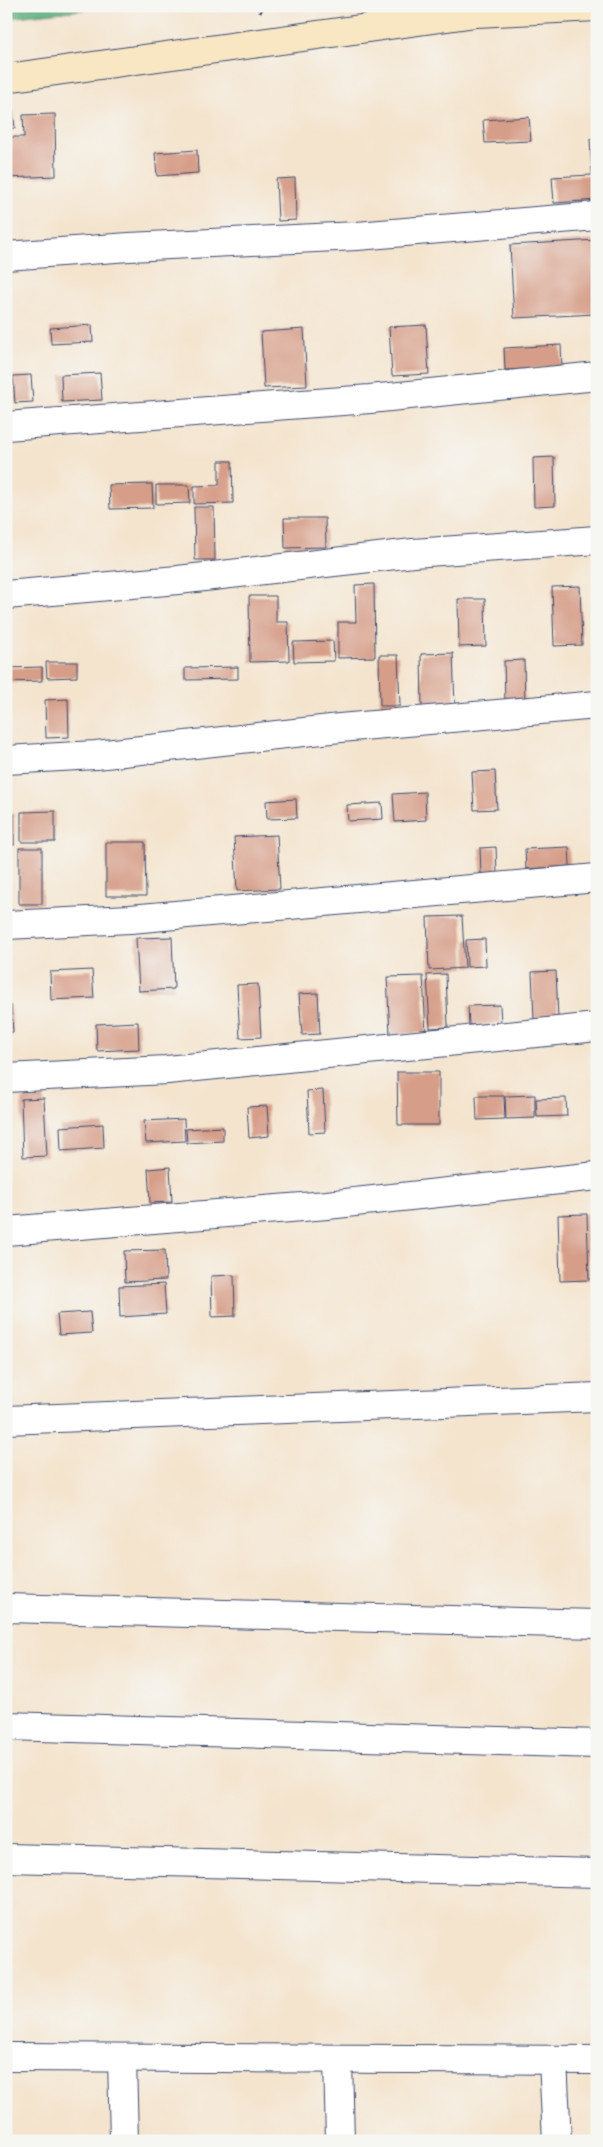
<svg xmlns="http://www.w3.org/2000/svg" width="603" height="2147" font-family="'Playpen Sans',sans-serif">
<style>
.forest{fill:#5dae7a;stroke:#3c6e6c}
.building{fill:#d69d88}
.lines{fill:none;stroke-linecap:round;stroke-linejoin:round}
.minor-casing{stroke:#3c4a6f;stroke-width:30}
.secondary-casing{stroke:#3c4a6f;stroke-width:30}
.path{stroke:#3c4a6f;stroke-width:3;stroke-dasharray:4 4;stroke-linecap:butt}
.minor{stroke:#fff;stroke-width:28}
.secondary{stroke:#f9e7c3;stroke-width:28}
</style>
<rect width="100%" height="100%" fill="#f6f6f2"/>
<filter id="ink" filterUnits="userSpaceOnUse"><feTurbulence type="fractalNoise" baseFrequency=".02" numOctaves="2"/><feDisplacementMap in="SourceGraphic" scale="10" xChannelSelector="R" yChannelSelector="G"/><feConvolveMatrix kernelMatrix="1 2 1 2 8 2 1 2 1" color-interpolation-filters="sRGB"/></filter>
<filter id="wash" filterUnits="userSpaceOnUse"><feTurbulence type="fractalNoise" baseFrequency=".0096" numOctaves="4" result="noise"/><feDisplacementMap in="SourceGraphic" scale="20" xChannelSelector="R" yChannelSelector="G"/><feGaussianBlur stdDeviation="1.12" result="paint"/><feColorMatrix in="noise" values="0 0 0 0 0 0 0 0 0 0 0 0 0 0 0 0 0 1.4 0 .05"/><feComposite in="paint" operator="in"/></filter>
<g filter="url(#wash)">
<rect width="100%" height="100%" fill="#f4e4ce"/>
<path class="forest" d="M 6,6 L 120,6 L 6,18 Z"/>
<g id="blocks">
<g class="building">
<path d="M 11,96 L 15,128 L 6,129 L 6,97 Z"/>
<path d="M 55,114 L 56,176 L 6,178 L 6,137 L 24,137 L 23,115 Z"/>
<path d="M 529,117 L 531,141 L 485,143 L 483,120 Z"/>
<path d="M 590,139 L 597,139 L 597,200 L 554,203 L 552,177 L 592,175 Z"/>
<path d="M 197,150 L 198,173 L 157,176 L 155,153 Z"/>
<path d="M 295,178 L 296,220 L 278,221 L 276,179 Z"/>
<path d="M 597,240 L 597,314 L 514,318 L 510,245 Z"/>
<path d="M 92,325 L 93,342 L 51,344 L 50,328 Z"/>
<path d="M 426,325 L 429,374 L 392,376 L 389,327 Z"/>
<path d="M 304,329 L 307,386 L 264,388 L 261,332 Z"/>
<path d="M 561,345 L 562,367 L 505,370 L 504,348 Z"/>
<path d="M 100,373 L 102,400 L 62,402 L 61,375 Z"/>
<path d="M 31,375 L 33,402 L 15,403 L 13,376 Z"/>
<path d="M 554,457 L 555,506 L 534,507 L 533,458 Z"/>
<path d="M 219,461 L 232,461 L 233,503 L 194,504 L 194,486 L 219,485 Z"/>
<path d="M 152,484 L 153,508 L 110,509 L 109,485 Z"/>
<path d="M 156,485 L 189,485 L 190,503 L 156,504 Z"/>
<path d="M 194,507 L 214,507 L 215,560 L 195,560 Z"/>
<path d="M 284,518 L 325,518 L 326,547 L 285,548 Z"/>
<path d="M 374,584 L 375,657 L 338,658 L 338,622 L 356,622 L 355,585 Z"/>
<path d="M 580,586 L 582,645 L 554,646 L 552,587 Z"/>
<path d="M 249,596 L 276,596 L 276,622 L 288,622 L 289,661 L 250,662 Z"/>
<path d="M 458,599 L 485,599 L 486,646 L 459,647 Z"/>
<path d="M 333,641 L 334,661 L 294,662 L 293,642 Z"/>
<path d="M 453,653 L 455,706 L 422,707 L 421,654 Z"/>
<path d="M 379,655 L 398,655 L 400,706 L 380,706 Z"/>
<path d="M 524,660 L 525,703 L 505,703 L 504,661 Z"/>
<path d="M 46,662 L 77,662 L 77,677 L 47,678 Z"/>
<path d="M 42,667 L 42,681 L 6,682 L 6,668 Z"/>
<path d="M 238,667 L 238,679 L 185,680 L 185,668 Z"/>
<path d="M 68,699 L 69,737 L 46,738 L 45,700 Z"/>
<path d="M 495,771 L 497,809 L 474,810 L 472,772 Z"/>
<path d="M 425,792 L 426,820 L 395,822 L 393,794 Z"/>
<path d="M 296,799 L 297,818 L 267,819 L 266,801 Z"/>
<path d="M 382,803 L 383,819 L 348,821 L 347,805 Z"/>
<path d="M 55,811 L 55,842 L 21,842 L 21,812 Z"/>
<rect x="6" y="814" width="8" height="31"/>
<path d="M 277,835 L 280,889 L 237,891 L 234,837 Z"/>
<path d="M 106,842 L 145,842 L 146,896 L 106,896 Z"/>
<path d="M 496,847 L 497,874 L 481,874 L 480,848 Z"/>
<path d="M 569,847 L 570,866 L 526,869 L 525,849 Z"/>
<rect x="19" y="848" width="23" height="56"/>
<path d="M 462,916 L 465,968 L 429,970 L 427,917 Z"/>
<path d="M 172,937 L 174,989 L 139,991 L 136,938 Z"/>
<path d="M 485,939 L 486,966 L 467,967 L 466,940 Z"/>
<path d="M 92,970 L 94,998 L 51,1000 L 50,972 Z"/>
<path d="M 556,971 L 558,1018 L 534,1019 L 532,972 Z"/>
<path d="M 446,974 L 448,1027 L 430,1028 L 427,975 Z"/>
<path d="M 423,976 L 426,1033 L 390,1034 L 387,977 Z"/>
<path d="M 258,984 L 261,1037 L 240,1038 L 237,985 Z"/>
<path d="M 318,993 L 320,1034 L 302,1035 L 299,994 Z"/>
<path d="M 6,1005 L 11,1005 L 13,1032 L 6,1033 Z"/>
<path d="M 500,1005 L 501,1023 L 469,1025 L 468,1006 Z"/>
<path d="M 138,1022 L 139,1049 L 97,1051 L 96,1024 Z"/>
<path d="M 397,1072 L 439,1072 L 439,1125 L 398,1125 Z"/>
<path d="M 323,1090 L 325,1132 L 309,1133 L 307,1091 Z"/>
<path d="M 535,1095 L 535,1118 L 506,1119 L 505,1096 Z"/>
<path d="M 476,1096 L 504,1096 L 505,1119 L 477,1120 Z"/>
<path d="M 44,1098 L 47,1156 L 23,1157 L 21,1099 Z"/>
<path d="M 566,1098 L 567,1116 L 537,1117 L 536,1099 Z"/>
<path d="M 267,1106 L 269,1136 L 249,1138 L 247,1107 Z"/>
<path d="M 184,1119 L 185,1141 L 146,1143 L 144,1121 Z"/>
<path d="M 103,1124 L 104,1148 L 61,1151 L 60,1127 Z"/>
<path d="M 223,1127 L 223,1141 L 187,1143 L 186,1129 Z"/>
<path d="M 170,1167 L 172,1202 L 150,1203 L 148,1169 Z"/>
<path d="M 587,1214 L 589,1280 L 560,1281 L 558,1215 Z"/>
<path d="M 165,1250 L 166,1280 L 125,1282 L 124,1251 Z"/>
<path d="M 234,1275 L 235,1316 L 212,1317 L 211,1276 Z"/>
<path d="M 164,1284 L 166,1314 L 120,1317 L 119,1286 Z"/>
<path d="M 90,1312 L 92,1333 L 59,1335 L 57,1314 Z"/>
</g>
</g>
</g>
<g filter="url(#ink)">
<use href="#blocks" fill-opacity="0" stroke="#3c4a6f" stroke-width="1"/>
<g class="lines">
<g class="minor-casing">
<g id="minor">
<path d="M 6,256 L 129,247 L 357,236 L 597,216"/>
<path d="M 6,426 L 370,399 L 597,376"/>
<path d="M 6,595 L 178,580 L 413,553 L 597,540"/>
<path d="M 6,760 L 96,755 L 340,728 L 597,705"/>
<path d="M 6,925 L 130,919 L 597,878"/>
<path d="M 6,1078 L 167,1070 L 597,1027"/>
<path d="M 6,1231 L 327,1205 L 597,1176"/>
<path d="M 6,1420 L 597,1397"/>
<path d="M 6,1608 L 597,1624"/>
<path d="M 6,1726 L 597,1744"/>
<path d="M 6,1858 L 597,1873"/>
<path d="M 6,2057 L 597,2060"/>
<path d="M 122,2058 L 124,2141"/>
<path d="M 338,2059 L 340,2141"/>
<path d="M 553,2060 L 557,2141"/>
</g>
</g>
<g class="secondary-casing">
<path id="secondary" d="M 6,78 L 476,13 L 597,7"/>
</g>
<path class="path" d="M 260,13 L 262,6"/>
<use href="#minor" class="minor"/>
<use href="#secondary" class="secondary"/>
</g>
</g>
<rect width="603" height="2147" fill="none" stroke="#f6f6f2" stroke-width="25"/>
</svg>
